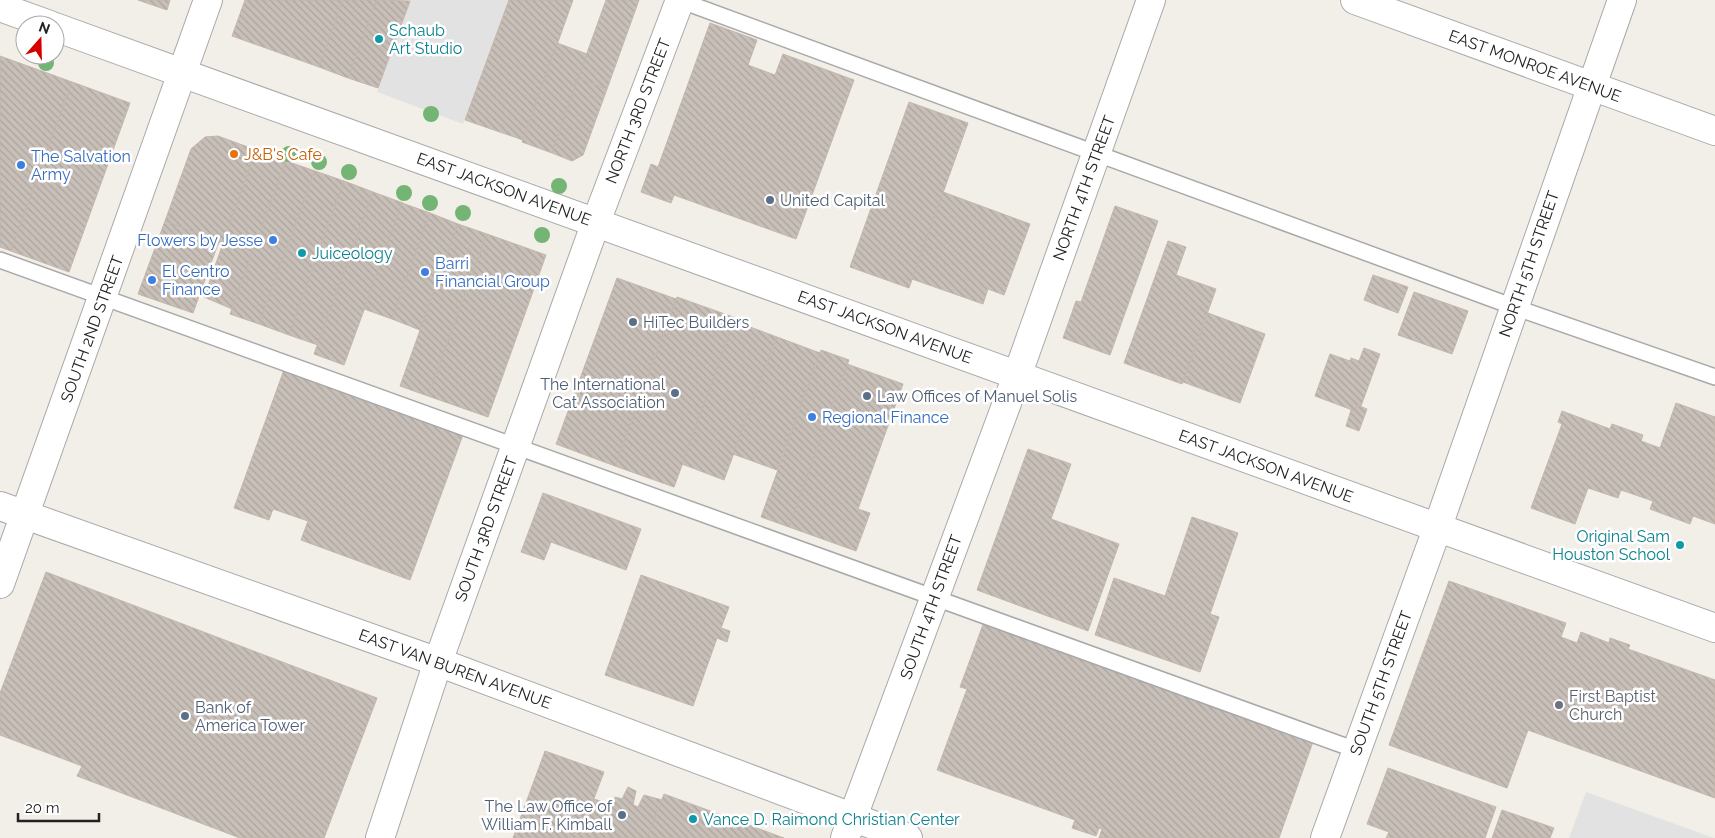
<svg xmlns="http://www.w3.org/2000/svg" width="1715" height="838" font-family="Raleway,sans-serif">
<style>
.parking{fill:#e2e2e2}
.building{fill:url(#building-back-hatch);stroke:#c4b6ab}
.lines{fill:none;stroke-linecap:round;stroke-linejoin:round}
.service-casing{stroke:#a9a9a9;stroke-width:18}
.minor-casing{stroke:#a9a9a9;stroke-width:30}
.tertiary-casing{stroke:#a9a9a9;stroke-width:30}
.service{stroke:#fff;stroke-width:15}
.minor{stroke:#fff;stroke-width:28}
.tertiary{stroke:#fff;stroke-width:28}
.tree{fill:#74b475}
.culture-dot{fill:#0f9aa8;stroke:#fff;stroke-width:2}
.food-dot{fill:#e8710a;stroke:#fff;stroke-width:2}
.shop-dot{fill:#3f7fe0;stroke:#fff;stroke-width:2}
.service-dot{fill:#5c6f8a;stroke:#fff;stroke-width:2}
.worship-dot{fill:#6b7280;stroke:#fff;stroke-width:2}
.labels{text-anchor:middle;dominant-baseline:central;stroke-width:5;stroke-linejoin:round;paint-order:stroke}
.culture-label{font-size:16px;fill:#0d838f;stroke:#fff;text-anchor:start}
.street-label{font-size:16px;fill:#222;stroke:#fff}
.food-label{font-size:16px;fill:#c56008;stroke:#fff;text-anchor:start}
.shop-label{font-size:16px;fill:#366cbe;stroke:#fff;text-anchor:start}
.service-label{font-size:16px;fill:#4e5e75;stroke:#fff;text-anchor:start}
.worship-label{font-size:16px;fill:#5b616d;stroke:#fff;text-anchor:start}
</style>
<defs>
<pattern id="building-back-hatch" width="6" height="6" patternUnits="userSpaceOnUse" patternTransform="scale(1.25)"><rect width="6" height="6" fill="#c7bfb8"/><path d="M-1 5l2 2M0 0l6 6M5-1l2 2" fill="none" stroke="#aba49e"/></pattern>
</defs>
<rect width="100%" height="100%" fill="#f2efe9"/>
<g class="parking">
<path d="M 410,0 L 509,0 L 463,124 L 377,92 Z"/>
<path d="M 1586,792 L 1714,838 L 1569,838 Z"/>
</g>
<g class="building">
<path d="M 138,0 L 170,0 L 167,10 Z"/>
<path d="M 245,0 L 343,0 L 319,67 L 232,36 Z"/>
<path d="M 343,0 L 377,0 L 348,78 L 319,67 Z"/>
<path d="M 377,0 L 410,1 L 378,88 L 348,78 Z"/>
<path d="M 509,0 L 573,0 L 523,140 L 465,120 Z"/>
<path d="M 606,0 L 639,0 L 607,89 L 578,78 Z"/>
<path d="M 710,23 L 757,40 L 748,65 L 775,75 L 783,54 L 854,80 L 796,239 L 674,195 L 671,203 L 641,192 L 651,164 L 658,167 Z"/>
<path d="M 557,43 L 587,54 L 552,153 L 522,142 Z"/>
<path d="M 0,56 L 72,82 L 11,251 L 0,247 Z"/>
<path d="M 578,78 L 607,89 L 583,155 L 572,161 L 552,153 Z"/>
<path d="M 72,82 L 130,103 L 69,272 L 11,251 Z"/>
<path d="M 909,102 L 968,123 L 909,288 L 850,267 Z"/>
<path d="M 218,136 L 256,150 L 223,243 L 165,221 L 191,149 L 205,137 Z"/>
<path d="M 256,150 L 286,161 L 232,309 L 204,297 Z"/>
<path d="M 286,161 L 315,171 L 259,324 L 230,314 Z"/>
<path d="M 315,171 L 344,181 L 289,335 L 259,324 Z"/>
<path d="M 344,181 L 373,192 L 318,345 L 289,335 Z"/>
<path d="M 373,192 L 403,203 L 344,365 L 314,354 Z"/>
<path d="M 943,192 L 1030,224 L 1004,295 L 988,289 L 983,304 L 912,279 Z"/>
<path d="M 402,203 L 430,213 L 392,319 L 364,309 Z"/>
<path d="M 1115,206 L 1158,221 L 1110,355 L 1063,338 L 1076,301 L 1081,302 Z"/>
<path d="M 430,213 L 458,224 L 420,330 L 392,319 Z"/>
<path d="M 165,221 L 223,243 L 222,245 L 218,244 L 193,313 L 138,294 Z"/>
<path d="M 458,224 L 487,234 L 428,396 L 400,386 Z"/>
<path d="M 487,234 L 546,255 L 488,417 L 428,396 Z"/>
<path d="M 1168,241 L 1186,247 L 1176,275 L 1216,289 L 1182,384 L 1124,363 Z"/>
<path d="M 1373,275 L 1408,287 L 1398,313 L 1364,300 Z"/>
<path d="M 617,278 L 676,299 L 615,466 L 556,444 Z"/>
<path d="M 1414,292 L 1468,311 L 1452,354 L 1398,335 Z"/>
<path d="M 677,297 L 736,318 L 674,487 L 615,466 Z"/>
<path d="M 1208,313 L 1265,334 L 1240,403 L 1183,382 Z"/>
<path d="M 734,321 L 777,337 L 724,480 L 682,464 Z"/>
<path d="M 777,337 L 820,353 L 777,470 L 733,454 Z"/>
<path d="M 1364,348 L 1380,354 L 1361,406 L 1357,405 L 1355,411 L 1315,396 L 1330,354 L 1350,361 L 1351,358 L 1359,361 Z"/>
<path d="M 821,350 L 849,360 L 789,527 L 761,517 Z"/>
<path d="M 847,364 L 903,384 L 858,509 L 870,513 L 856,551 L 789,527 Z"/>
<path d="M 285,367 L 464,432 L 410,580 L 301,540 L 308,521 L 273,509 L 269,520 L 234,508 Z"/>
<path d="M 1676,403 L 1715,417 L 1715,524 L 1693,516 L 1690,524 L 1650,509 L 1653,501 L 1621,490 L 1618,498 L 1588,488 L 1575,524 L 1531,508 L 1562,424 L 1558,422 L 1562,411 L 1610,429 L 1612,424 L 1643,435 L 1641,441 L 1660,448 Z"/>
<path d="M 1357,405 L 1367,409 L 1359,431 L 1346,426 L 1351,410 L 1355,411 Z"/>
<path d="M 1028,449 L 1071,464 L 1051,519 L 1119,544 L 1088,631 L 977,590 Z"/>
<path d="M 543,493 L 641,529 L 626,570 L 551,542 L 544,560 L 521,552 Z"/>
<path d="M 1192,517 L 1238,533 L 1210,614 L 1219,617 L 1200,672 L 1095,635 L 1114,578 L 1165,596 Z"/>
<path d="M 46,572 L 377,698 L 324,838 L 240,838 L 77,776 L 82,766 L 0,735 L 0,693 Z"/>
<path d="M 641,575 L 729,607 L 721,628 L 730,631 L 727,642 L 717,638 L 693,706 L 605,675 Z"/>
<path d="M 1449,581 L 1566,623 L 1561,637 L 1577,643 L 1581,632 L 1609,643 L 1610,638 L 1630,645 L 1628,649 L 1715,680 L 1715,798 L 1528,730 L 1507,788 L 1389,745 Z"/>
<path d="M 984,622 L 1314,739 L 1279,838 L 1099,838 L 1102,829 L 1099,828 L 1096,836 L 1072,828 L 1075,820 L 937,770 L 967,689 L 960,687 Z"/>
<path d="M 545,751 L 604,772 L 579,838 L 513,838 Z"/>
<path d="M 1388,768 L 1496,807 L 1485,838 L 1386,838 L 1389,832 L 1367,824 Z"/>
<path d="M 628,787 L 636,791 L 633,805 L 638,807 L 644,795 L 662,800 L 647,838 L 579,838 L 594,799 L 612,805 L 615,797 L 622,799 Z"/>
<path d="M 664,794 L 784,838 L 647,838 Z"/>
<path d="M 1502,810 L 1554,828 L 1550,838 L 1492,838 Z"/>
</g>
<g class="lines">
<g class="service-casing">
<g id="service">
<path d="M 679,0 L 1514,307 L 1715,377"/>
<path d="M 0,260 L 1356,750"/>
</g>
</g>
<g class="minor-casing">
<g id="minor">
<path d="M 1355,0 L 1715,131"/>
<path d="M 182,73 L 208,0"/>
<path d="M 596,222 L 680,0"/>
<path d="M 845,838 L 1017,376 L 1151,0"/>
<path d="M 1325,838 L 1437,529 L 1622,0"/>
</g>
</g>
<g class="tertiary-casing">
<g id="tertiary">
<path d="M 0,7 L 50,25"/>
<path d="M 55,27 L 1715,628"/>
<path d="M 0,506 L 438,662 L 908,838"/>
<path d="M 0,584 L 182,73"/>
<path d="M 380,838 L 438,662 L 596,222"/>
</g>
</g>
<use href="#service" class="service"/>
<use href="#minor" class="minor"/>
<use href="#tertiary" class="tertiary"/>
</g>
<g class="tree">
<circle cx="46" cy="63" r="8"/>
<circle cx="431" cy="114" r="8"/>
<circle cx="289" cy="154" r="8"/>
<circle cx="319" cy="162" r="8"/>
<circle cx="349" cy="172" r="8"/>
<circle cx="559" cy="186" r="8"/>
<circle cx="404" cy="193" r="8"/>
<circle cx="430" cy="203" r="8"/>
<circle cx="463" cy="213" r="8"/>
<circle cx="542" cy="235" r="8"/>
</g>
<g class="culture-dot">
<circle cx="379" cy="39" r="5"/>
<circle cx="302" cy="253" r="5"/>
<circle cx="1680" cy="545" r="5"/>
<circle cx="693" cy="819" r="5"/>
</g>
<circle class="food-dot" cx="234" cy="154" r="5"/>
<g class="shop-dot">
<circle cx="21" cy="165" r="5"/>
<circle cx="273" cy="240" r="5"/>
<circle cx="425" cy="272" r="5"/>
<circle cx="152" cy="280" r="5"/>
<circle cx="812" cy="417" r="5"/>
</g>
<g class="service-dot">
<circle cx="770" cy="200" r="5"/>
<circle cx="633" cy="322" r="5"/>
<circle cx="675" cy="393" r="5"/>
<circle cx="867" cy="396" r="5"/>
<circle cx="185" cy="716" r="5"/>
<circle cx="622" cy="815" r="5"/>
</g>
<circle class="worship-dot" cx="1559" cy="705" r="5"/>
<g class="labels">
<g class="culture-label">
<text x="389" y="30">Schaub<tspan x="389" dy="18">Art Studio</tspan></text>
<text x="312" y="253">Juiceology</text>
<text x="1670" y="536" text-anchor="end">Original Sam<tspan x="1670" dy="18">Houston School</tspan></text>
<text x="703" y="819">Vance D. Raimond Christian Center</text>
</g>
<g class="street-label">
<text transform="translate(1535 66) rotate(20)">EAST MONROE AVENUE</text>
<text transform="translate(638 111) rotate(-69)">NORTH 3RD STREET</text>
<text transform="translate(1084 188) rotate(-70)">NORTH 4TH STREET</text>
<text transform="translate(504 189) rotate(20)">EAST JACKSON AVENUE</text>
<text transform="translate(1529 264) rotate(-71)">NORTH 5TH STREET</text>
<text transform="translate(885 327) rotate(20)">EAST JACKSON AVENUE</text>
<text transform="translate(92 329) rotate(-70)">SOUTH 2ND STREET</text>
<text transform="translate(1266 466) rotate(20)">EAST JACKSON AVENUE</text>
<text transform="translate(486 529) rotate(-70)">SOUTH 3RD STREET</text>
<text transform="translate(931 607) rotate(-70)">SOUTH 4TH STREET</text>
<text transform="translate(455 669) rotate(20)">EAST VAN BUREN AVENUE</text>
<text transform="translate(1381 683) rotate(-70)">SOUTH 5TH STREET</text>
</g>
<g class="food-label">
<text x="244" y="154">J&amp;B's Cafe</text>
</g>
<g class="shop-label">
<text x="31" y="156">The Salvation<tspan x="31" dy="18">Army</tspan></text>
<text x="263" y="240" text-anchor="end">Flowers by Jesse</text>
<text x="435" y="263">Barri<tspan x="435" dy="18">Financial Group</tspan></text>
<text x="162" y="271">El Centro<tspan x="162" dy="18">Finance</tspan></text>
<text x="822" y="417">Regional Finance</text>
</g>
<g class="service-label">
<text x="780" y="200">United Capital</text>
<text x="643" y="322">HiTec Builders</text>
<text x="665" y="384" text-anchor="end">The International<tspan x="665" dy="18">Cat Association</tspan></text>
<text x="877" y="396">Law Offices of Manuel Solis</text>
<text x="195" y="707">Bank of<tspan x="195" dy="18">America Tower</tspan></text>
<text x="612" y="806" text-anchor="end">The Law Office of<tspan x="612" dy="18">William F. Kimball</tspan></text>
</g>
<g class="worship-label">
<text x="1569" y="696">First Baptist<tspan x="1569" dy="18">Church</tspan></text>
</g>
</g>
<g transform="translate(40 40) rotate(20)"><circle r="24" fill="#ffffff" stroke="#a7a7a7"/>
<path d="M0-4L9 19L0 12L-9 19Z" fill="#d40000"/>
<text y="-8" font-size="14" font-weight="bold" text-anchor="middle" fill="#222222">N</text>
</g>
<path d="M18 813v8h81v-8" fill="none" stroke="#222222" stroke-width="2.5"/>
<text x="25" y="813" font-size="15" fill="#222222" stroke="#ffffff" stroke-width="4" paint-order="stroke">20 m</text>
</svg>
